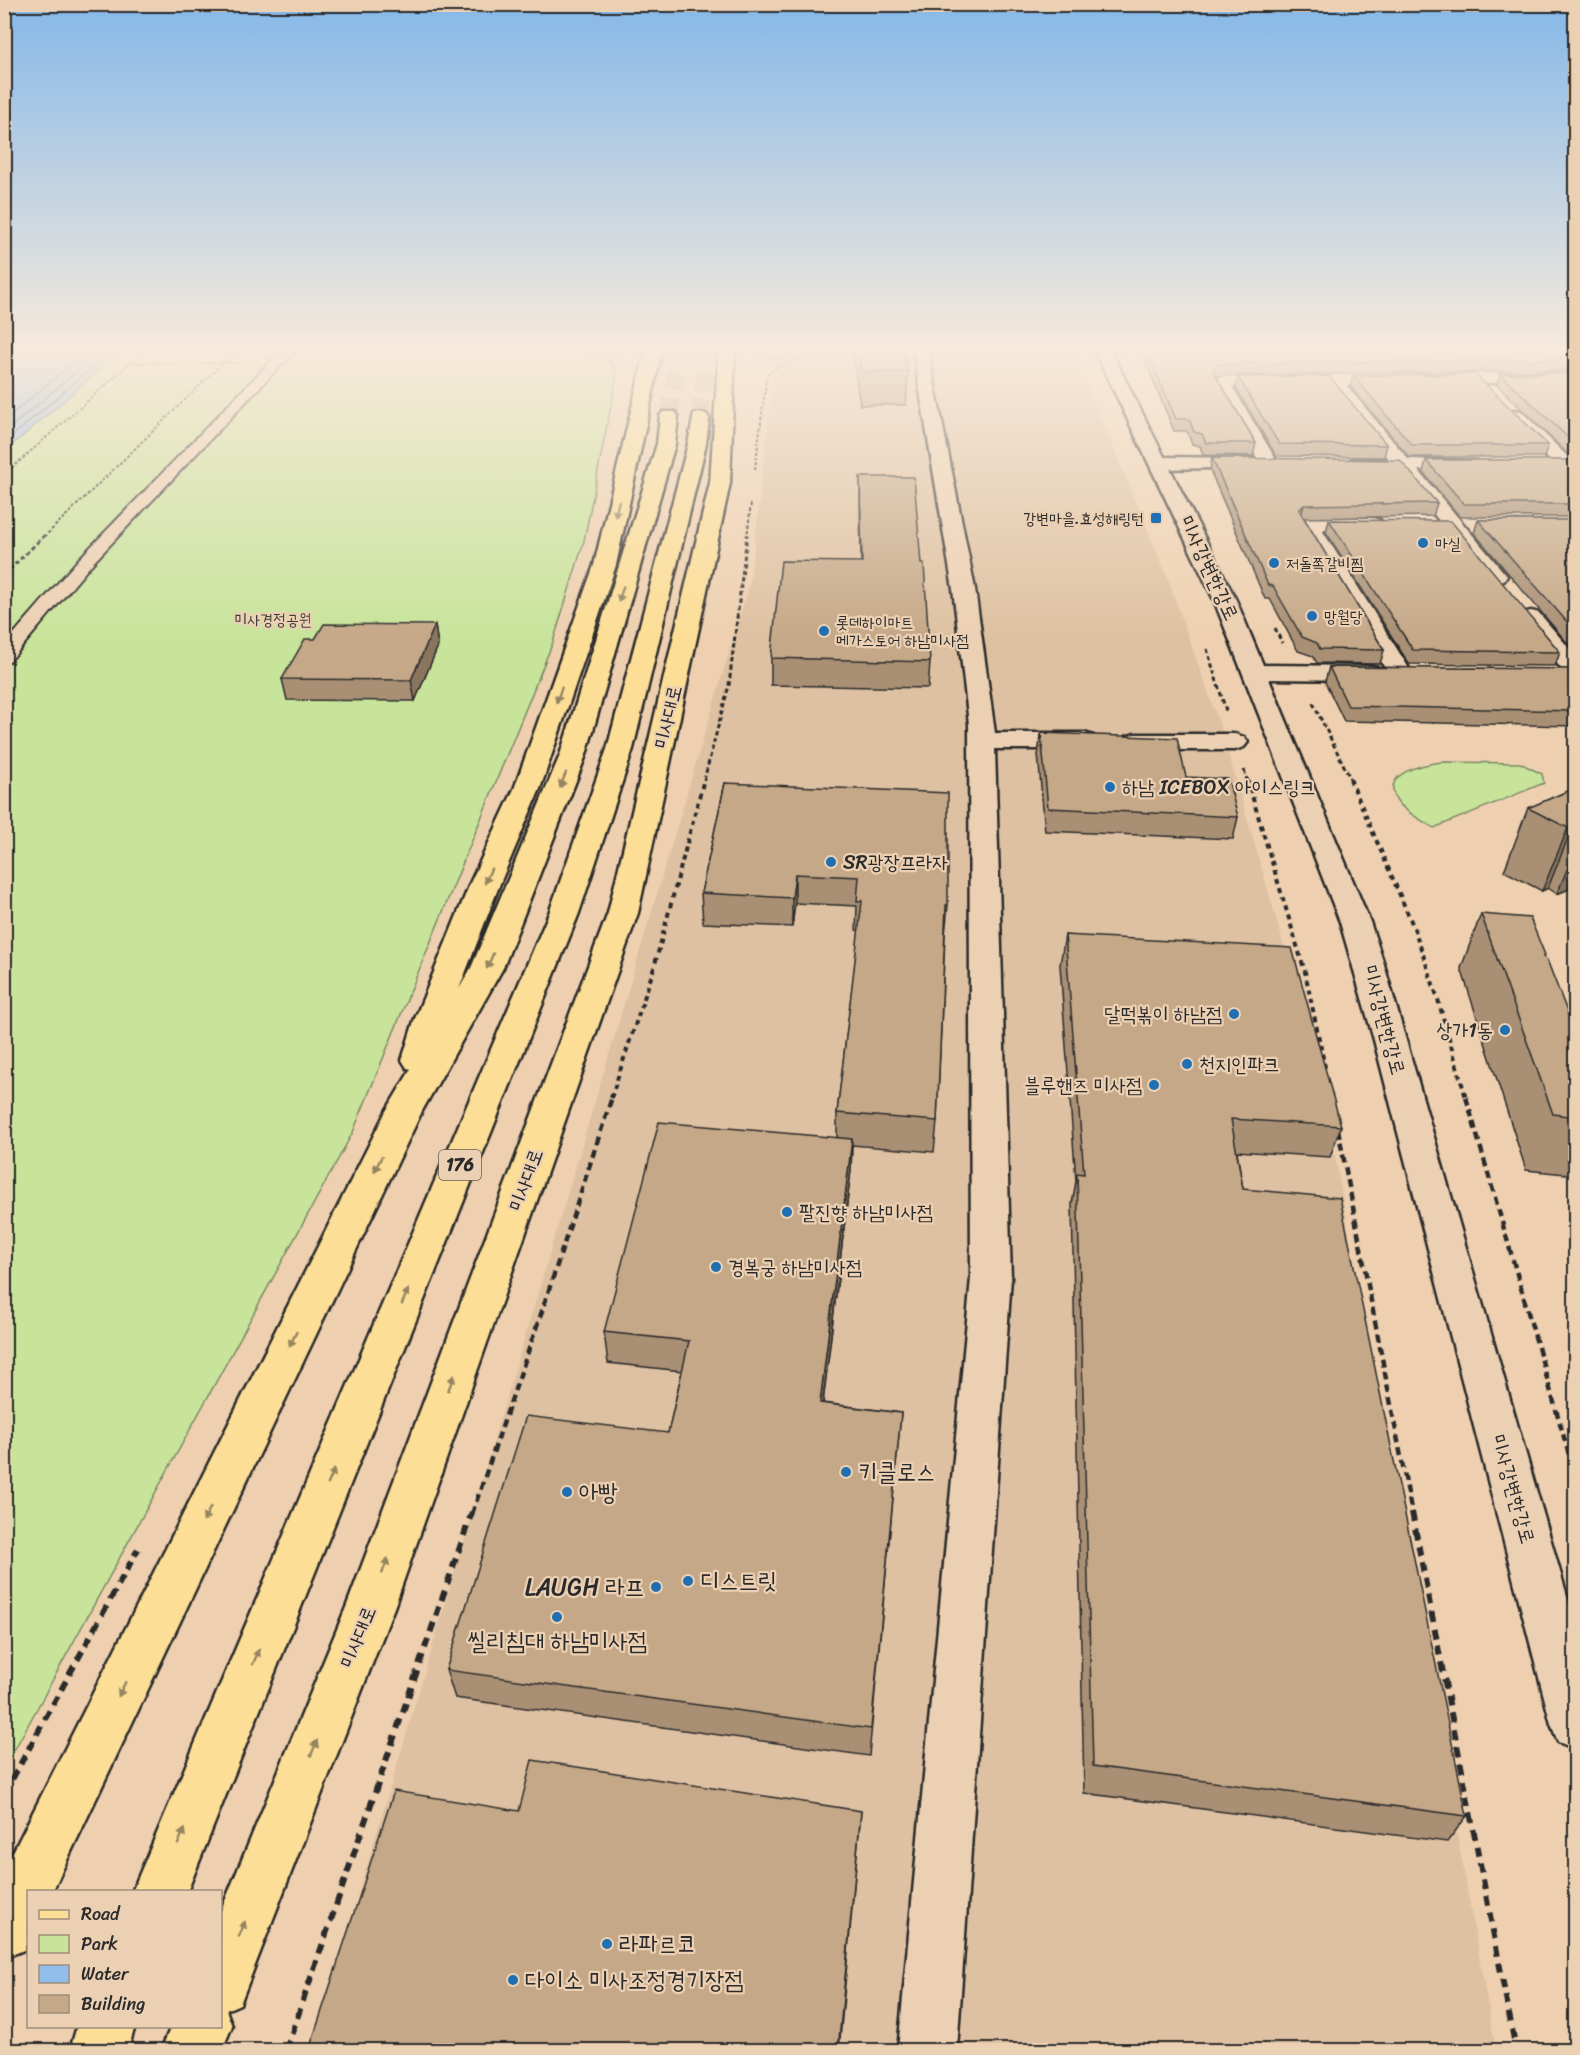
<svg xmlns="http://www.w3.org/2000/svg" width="1580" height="2055" font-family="Sriracha,'Poor Story',sans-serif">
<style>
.built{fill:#dec1a2}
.green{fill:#c8e49b;stroke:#7a8863;stroke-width:1.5}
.water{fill:#91beeb;stroke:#68839e;stroke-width:1.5}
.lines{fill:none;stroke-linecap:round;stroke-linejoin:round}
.shore{stroke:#546678;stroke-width:1.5}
.primary-tunnel{stroke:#c7af95;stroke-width:18;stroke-dasharray:18 9;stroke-linecap:butt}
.lane-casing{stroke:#2b2b2b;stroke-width:4}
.street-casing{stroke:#2b2b2b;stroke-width:5}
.secondary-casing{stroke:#2b2b2b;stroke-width:5}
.primary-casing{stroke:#2b2b2b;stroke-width:5}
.path-far4{stroke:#2b2b2b;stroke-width:2;stroke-dasharray:3 2;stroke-linecap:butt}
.path-far3{stroke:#2b2b2b;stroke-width:3;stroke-dasharray:4.5 3;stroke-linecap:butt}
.path-far2{stroke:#2b2b2b;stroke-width:4;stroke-dasharray:5 4.5;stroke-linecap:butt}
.path-far1{stroke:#2b2b2b;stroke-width:4.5;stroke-dasharray:8 5;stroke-linecap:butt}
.path{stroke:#2b2b2b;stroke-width:6;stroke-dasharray:10 7;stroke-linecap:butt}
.lane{fill:#ecd0b3;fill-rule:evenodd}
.street{fill:#ecd0b3;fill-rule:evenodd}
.secondary{fill:#ecd0b3;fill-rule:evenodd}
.primary{fill:#fcde96;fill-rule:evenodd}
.wall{fill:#a99075;stroke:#2b2b2b;stroke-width:1.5}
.shaded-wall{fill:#8a765f;stroke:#2b2b2b;stroke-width:1.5}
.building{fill:#c5a888;stroke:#2b2b2b;stroke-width:1.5}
.oneway{fill:#948460}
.poi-dot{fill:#1f6fb2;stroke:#ecd0b3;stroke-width:2}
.labels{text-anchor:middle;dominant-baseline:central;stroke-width:4.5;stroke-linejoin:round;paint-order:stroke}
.far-poi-label{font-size:16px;fill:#2b2b2b;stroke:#ecd0b3;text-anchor:start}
.far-park-label{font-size:16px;fill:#3b3e36;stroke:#ecd0b3}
.shield{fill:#ecd0b3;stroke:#655c54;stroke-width:1.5}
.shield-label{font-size:18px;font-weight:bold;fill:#2b2b2b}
.street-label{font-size:20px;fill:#2b2b2b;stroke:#ecd0b3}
.poi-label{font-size:20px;fill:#2b2b2b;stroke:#ecd0b3;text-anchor:start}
.near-poi-label{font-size:24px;fill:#2b2b2b;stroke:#ecd0b3;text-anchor:start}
</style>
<rect width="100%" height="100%" fill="#eed0b0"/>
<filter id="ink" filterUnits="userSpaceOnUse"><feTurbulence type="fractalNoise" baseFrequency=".0167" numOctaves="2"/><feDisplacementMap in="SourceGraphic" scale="12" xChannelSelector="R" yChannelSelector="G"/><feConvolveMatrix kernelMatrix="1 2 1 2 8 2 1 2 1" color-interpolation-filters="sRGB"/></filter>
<g filter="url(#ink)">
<path class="built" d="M 1042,349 L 1060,351 L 1075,356 L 1166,574 L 1222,731 L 1291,970 L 1336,1161 L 1496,2050 L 312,2050 L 750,582 L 774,374 L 789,361 L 816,355 Z"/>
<g class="green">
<path d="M 5,349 L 572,349 C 590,356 607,356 617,375 L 584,541 L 553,642 L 353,1132 L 5,1767 Z"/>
<path d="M 1442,762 L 1520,763 L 1542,774 L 1544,783 L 1434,828 C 1422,820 1404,812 1396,799 C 1381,772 1425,764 1442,762 Z"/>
</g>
<path class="water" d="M 5,349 L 124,349 L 5,451 Z"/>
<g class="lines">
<g class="shore">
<path d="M 4,421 L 89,349"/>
<path d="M 4,433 L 103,349"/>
<path d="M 4,443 L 114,349"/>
</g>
<g class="primary-tunnel">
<path d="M 669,416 L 681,349"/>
<path d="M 700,418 L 708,349"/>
</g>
<g class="lane-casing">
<path id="lane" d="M 285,349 L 299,349 L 279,367 L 90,566 L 10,661 L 4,662 L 4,645 L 78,560 L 271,361 Z"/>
</g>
<g class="street-casing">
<g id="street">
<path d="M 913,349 L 928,351 L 975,589 L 995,733 L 1085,733 L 1094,736 L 1098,741 L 1094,746 L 1085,749 L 995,749 L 1011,1278 L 957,2050 L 898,2050 L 971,1278 L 969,724 L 953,589 Z"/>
<path d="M 1576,372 L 1576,382 L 1346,385 L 1408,459 L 1476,461 L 1478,465 L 1476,469 L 1469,471 L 1418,470 L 1507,576 L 1504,581 L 1496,582 L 1488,581 L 1398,470 L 1351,468 L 1349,464 L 1351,460 L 1389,459 L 1328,385 L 1232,386 L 1278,463 L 1276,467 L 1159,469 L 1152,467 L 1150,463 L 1152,459 L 1159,457 L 1257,458 L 1213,381 L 1221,376 Z"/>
<path d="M 1515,410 L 1521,411 L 1572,461 L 1574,465 L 1572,469 L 1558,469 L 1509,419 L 1506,415 L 1509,411 Z"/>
<path d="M 1308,518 L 1373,518 L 1380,520 L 1383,524 L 1380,528 L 1373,530 L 1322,530 L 1412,673 L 1408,678 L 1400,680 L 1392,678 L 1388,673 L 1298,524 L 1301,520 Z"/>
<path d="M 1531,611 L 1539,613 L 1576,656 L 1576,679 L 1568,677 L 1520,618 L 1523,613 Z"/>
<path d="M 1256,665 L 1371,666 L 1379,668 L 1383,673 L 1379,678 L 1371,680 L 1256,679 L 1248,677 L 1244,672 L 1248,667 Z"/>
<path d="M 1134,734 L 1235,734 L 1244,737 L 1248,742 L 1244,747 L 1235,750 L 1134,750 L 1125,747 L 1121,742 L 1125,737 Z"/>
</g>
</g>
<g class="secondary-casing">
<path id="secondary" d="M 1094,349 L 1110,349 L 1236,600 L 1370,922 L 1383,961 L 1576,1627 L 1576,1749 L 1558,1742 L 1551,1724 L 1374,1040 L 1340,922 L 1214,600 Z"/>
</g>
<g class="primary-casing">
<g id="primary">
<path d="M 646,349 L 662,349 L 616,565 L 540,789 L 501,881 L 459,989 L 471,968 L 560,755 L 657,444 L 660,416 L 663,412 L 675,412 L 678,416 L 675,444 L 586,755 L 503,968 L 422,1111 L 52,1892 L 28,1892 L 28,1940 L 24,1950 L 4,1958 L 4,1870 L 386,1111 L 411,1069 L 407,1068 L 402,1060 L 414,1021 L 471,881 L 514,789 L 594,565 Z"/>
<path d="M 719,349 L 735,349 L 730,483 L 638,913 L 395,1605 L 240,2004 L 226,2010 L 232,2026 L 222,2050 L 161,2050 L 171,2026 L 220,2026 L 220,1913 L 347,1605 L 608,913 L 710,483 Z"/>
<path d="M 700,413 L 706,414 L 709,418 L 706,444 L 633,749 L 579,913 L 187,1892 L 132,1892 L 549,913 L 607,749 L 688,444 L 694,414 Z"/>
<path d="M 77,2026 L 135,2026 L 128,2050 L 70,2050 Z"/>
</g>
</g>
<g class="path-far4">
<path d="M 576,349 L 604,356 L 618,370"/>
<path d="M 1065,349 L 1075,354"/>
<path d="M 950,350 L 961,349"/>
<path d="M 755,353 L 783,360"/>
<path d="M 604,356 L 622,351"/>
<path d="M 131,363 L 237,363"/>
<path d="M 755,469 L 767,374 C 794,353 823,353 856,352"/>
<path d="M 4,475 L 146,349"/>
<path d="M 44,537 L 223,363 L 244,349"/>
<path d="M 747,537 L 751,503"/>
</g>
<g class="path-far3">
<path d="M 4,575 L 45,535"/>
<path d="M 1275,628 L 1282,643"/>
<path d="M 1207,649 L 1226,711"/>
<path d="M 1313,703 L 1351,780"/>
<path d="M 1244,770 L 1247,780"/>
<path d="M 704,780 L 729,685 L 747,535"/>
</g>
<g class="path-far2">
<path d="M 1247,779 L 1305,972 L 1326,1072"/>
<path d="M 1350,779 L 1414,928 L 1437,996 L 1466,1098"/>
<path d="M 611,1098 L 654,968 L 704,779"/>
</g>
<g class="path-far1">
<path d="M 1466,1097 L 1576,1479"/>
<path d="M 1338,1129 L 1412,1514"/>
<path d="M 472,1514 L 541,1314 L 612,1097"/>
</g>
<g class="path">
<path d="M 1412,1512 L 1516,2050"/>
<path d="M 4,1794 L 138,1549"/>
<path d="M 286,2050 L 472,1512"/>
</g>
<use href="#lane" class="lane"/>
<use href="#street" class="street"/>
<use href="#secondary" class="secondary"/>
<use href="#primary" class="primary"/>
</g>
<g class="wall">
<path d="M 852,349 L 903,349 L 908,372 L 906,405 L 860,405 Z"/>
<path d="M 1145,349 L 1575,349 L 1575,370 L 1216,376 L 1256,443 L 1253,456 L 1203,455 L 1200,446 L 1192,444 L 1187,431 L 1174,431 L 1146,363 L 1147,352 Z"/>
<path d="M 1575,373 L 1575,457 L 1571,457 L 1497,385 L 1500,374 Z"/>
<path d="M 1353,376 L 1548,445 L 1544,457 L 1409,457 L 1351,387 Z"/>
<path d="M 1238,377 L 1387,445 L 1384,457 L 1276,456 L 1236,388 Z"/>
<path d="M 1212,458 L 1437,503 L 1433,516 L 1304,518 L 1384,650 L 1380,664 L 1317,663 L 1313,656 L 1298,651 L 1270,599 L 1265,599 L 1210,470 Z"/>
<path d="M 1426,460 L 1575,460 L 1575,517 L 1460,517 L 1423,472 Z"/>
<path d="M 860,477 L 930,662 L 928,688 L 771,685 L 771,658 L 861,562 L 860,500 Z"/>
<path d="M 1329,520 L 1560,652 L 1555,666 L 1409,664 L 1326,532 Z"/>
<path d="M 1478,520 L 1575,520 L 1575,652 L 1474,533 Z"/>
<path d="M 435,625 L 438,646 L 415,701 L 287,700 L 282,679 Z"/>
<path d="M 1329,667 L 1575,669 L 1575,726 L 1344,721 L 1325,682 Z"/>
<path d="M 1041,733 L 1186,777 L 1238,817 L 1233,839 L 1045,831 L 1038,754 Z"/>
<path d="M 725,783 L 948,905 L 945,935 L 937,1121 L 934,1152 L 852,1145 L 851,1170 L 823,1403 L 901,1413 L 869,1756 L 455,1698 L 446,1670 L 668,1433 L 682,1371 L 608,1363 L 604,1332 L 837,1138 L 837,1113 L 859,931 L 856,930 L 857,906 L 795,903 L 792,927 L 703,923 L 701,893 Z"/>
<path d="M 1575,788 L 1575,893 L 1569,889 L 1557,894 L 1548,888 L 1542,891 L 1504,871 L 1528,808 Z"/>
<path d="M 1481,914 L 1544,958 L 1575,1032 L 1575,1175 L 1526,1170 L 1461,968 Z"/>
<path d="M 1065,935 L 1341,1126 L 1330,1157 L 1237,1151 L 1243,1189 L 1467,1816 L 1447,1842 L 1084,1793 L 1072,1204 L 1076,1181 L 1060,965 Z"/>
</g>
<g class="shaded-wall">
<path d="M 1304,505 L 1301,518 L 1299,510 Z"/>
<path d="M 435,625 L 438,646 L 415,701 L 411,680 Z"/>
<path d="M 1573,825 L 1548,888 L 1542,891 L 1568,828 Z"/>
<path d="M 1575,850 L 1575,873 L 1569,889 L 1557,894 Z"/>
<path d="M 795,874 L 795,903 L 792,927 L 792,898 Z"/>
<path d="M 852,1139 L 851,1170 L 819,1434 L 820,1403 Z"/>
<path d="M 861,1811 L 839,2050 L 838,2050 Z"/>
</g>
<g class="building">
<path d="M 858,349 L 903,349 L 908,372 L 861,372 Z"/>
<path d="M 1155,349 L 1575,349 L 1575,359 L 1217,364 L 1213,371 L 1256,443 L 1206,443 L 1202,434 L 1194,432 L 1189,419 L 1176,419 L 1147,352 L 1157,351 Z"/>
<path d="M 1575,373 L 1575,444 L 1500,374 Z"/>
<path d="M 1475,374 L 1548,445 L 1412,445 L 1353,376 Z"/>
<path d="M 1329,376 L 1387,445 L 1279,444 L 1238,377 Z"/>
<path d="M 1212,458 L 1400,460 L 1437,503 L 1304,505 L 1299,510 L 1384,650 L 1320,649 L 1317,643 L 1302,637 L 1273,586 L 1268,585 Z"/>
<path d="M 1426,460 L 1575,460 L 1575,504 L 1464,504 Z"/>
<path d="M 860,477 L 914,477 L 921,564 L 924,564 L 930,662 L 771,658 L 781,561 L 862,562 Z"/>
<path d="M 1329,520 L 1451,521 L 1560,652 L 1413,650 Z"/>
<path d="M 1478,520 L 1575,520 L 1575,631 Z"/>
<path d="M 324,624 L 435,625 L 411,680 L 282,679 L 305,639 L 315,639 Z"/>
<path d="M 1329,667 L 1575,669 L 1575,711 L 1348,706 Z"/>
<path d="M 1041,733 L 1177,738 L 1186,777 L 1228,779 L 1238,817 L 1048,808 Z"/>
<path d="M 725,783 L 948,793 L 948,905 L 946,905 L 937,1121 L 837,1113 L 862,901 L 857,901 L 859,877 L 795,874 L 792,898 L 701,893 Z"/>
<path d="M 1575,788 L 1575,826 L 1573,825 L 1568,828 L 1528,808 Z"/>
<path d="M 1481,914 L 1530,918 L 1545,955 L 1543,957 L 1547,960 L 1575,1032 L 1575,1117 L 1553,1114 Z"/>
<path d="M 1065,935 L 1292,948 L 1341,1126 L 1231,1119 L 1243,1189 L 1340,1198 L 1467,1816 L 1093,1766 L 1077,1173 L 1084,1174 Z"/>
<path d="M 659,1122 L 852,1139 L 820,1403 L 901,1413 L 871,1729 L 446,1670 L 526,1416 L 668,1433 L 689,1341 L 604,1332 Z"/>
<path d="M 532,1760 L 861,1811 L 838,2050 L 309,2050 L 394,1791 L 519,1811 Z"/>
</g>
<defs><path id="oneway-solid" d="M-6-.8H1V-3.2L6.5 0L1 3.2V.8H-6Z" transform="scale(1.5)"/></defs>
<g class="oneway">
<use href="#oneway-solid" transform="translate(617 509) rotate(102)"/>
<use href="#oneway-solid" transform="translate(621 594) rotate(107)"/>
<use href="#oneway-solid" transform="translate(559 695) rotate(109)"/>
<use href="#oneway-solid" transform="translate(563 780) rotate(112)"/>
<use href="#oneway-solid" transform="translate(488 876) rotate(113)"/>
<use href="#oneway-solid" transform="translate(490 961) rotate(113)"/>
<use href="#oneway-solid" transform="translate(378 1164) rotate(116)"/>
<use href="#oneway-solid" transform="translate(405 1297) rotate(-67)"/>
<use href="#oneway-solid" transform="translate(293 1339) rotate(116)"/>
<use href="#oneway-solid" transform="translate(451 1383) rotate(-70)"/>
<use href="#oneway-solid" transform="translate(331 1477) rotate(-67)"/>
<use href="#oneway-solid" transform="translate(207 1514) rotate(116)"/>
<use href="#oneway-solid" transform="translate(385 1566) rotate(-70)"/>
<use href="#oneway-solid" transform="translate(256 1657) rotate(-67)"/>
<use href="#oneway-solid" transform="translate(122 1689) rotate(116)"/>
<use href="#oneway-solid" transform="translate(314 1748) rotate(-68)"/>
<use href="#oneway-solid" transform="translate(181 1837) rotate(-67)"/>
<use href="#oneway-solid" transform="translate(242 1929) rotate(-68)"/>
</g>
</g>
<linearGradient id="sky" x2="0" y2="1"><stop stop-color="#85b8e9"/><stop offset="0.55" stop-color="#f7eadb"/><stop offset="1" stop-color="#f7eadb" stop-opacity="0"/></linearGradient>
<rect width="1580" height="637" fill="url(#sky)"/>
<g class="poi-dot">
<rect x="1150" y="512" width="12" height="12" rx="3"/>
<circle cx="1423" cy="543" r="6"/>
<circle cx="1274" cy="563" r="6"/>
<circle cx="1312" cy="616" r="6"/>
<circle cx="824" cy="631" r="6"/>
<circle cx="1110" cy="787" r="6"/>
<circle cx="831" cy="862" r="6"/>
<circle cx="1234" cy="1014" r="6"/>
<circle cx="1505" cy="1030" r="6"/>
<circle cx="1187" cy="1064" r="6"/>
<circle cx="1154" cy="1085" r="6"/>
<circle cx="787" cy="1212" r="6"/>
<circle cx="716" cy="1267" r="6"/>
<circle cx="846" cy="1472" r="6"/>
<circle cx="567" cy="1492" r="6"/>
<circle cx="688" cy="1581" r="6"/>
<circle cx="656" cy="1587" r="6"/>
<circle cx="557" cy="1617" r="6"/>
<circle cx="607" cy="1944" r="6"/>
<circle cx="513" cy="1980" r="6"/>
</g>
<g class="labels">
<g class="far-poi-label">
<text x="1144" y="518" text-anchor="end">강변마을.효성해링턴</text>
<text x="1435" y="543">마실</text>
<text x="1286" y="563">저돌쪽갈비찜</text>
<text x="1324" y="616">망월당</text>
<text x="836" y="622">롯데하이마트<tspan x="836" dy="18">메가스토어 하남미사점</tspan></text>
</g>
<g class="far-park-label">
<text x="273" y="619">미사경정공원</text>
</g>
<rect class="shield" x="439" y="1150" width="42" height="30" rx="4.5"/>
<g class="shield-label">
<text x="460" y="1165">176</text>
</g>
<g class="street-label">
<text transform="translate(1209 568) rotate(65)">미사강변한강로</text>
<text transform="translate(668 717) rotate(-77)">미사대로</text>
<text transform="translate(1384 1020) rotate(75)">미사강변한강로</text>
<text transform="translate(526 1180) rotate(-70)">미사대로</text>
<text transform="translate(1513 1489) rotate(74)">미사강변한강로</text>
<text transform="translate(358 1637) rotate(-68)">미사대로</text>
</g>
<g class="poi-label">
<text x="1122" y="787">하남 ICEBOX 아이스링크</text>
<text x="843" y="862">SR광장프라자</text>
<text x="1222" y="1014" text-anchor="end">달떡볶이 하남점</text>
<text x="1493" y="1030" text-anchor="end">상가1동</text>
<text x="1199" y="1064">천지인파크</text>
<text x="1142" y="1085" text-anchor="end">블루핸즈 미사점</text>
<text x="799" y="1212">팔진향 하남미사점</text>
<text x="728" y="1267">경복궁 하남미사점</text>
</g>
<g class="near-poi-label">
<text x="858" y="1472">키클로스</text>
<text x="579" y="1492">아빵</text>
<text x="700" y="1581">디스트릿</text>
<text x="644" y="1587" text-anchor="end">LAUGH 라프</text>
<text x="557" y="1641" text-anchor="middle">씰리침대 하남미사점</text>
<text x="619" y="1944">라파르코</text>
<text x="525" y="1980">다이소 미사조정경기장점</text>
</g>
</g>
<rect width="1580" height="2055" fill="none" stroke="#ecd0b3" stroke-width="24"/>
<rect x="12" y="12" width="1556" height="2031" fill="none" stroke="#2b2b2b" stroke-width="2" filter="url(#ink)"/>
<rect x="27" y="1890" width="195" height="138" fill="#ecd0b3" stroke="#9f8e7d" stroke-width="1.5"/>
<rect x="39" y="1910" width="30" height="9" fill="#fcde96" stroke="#9f8e7d" stroke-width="1.5"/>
<text x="81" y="1920" font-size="18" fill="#2b2b2b">Road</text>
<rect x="39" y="1935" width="30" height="18" fill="#c8e49b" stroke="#9f8e7d" stroke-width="1.5"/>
<text x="81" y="1950" font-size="18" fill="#2b2b2b">Park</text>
<rect x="39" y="1965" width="30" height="18" fill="#91beeb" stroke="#9f8e7d" stroke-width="1.5"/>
<text x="81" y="1980" font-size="18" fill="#2b2b2b">Water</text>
<rect x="39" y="1995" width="30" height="18" fill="#c5a888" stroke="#9f8e7d" stroke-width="1.5"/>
<text x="81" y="2010" font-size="18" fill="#2b2b2b">Building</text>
</svg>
